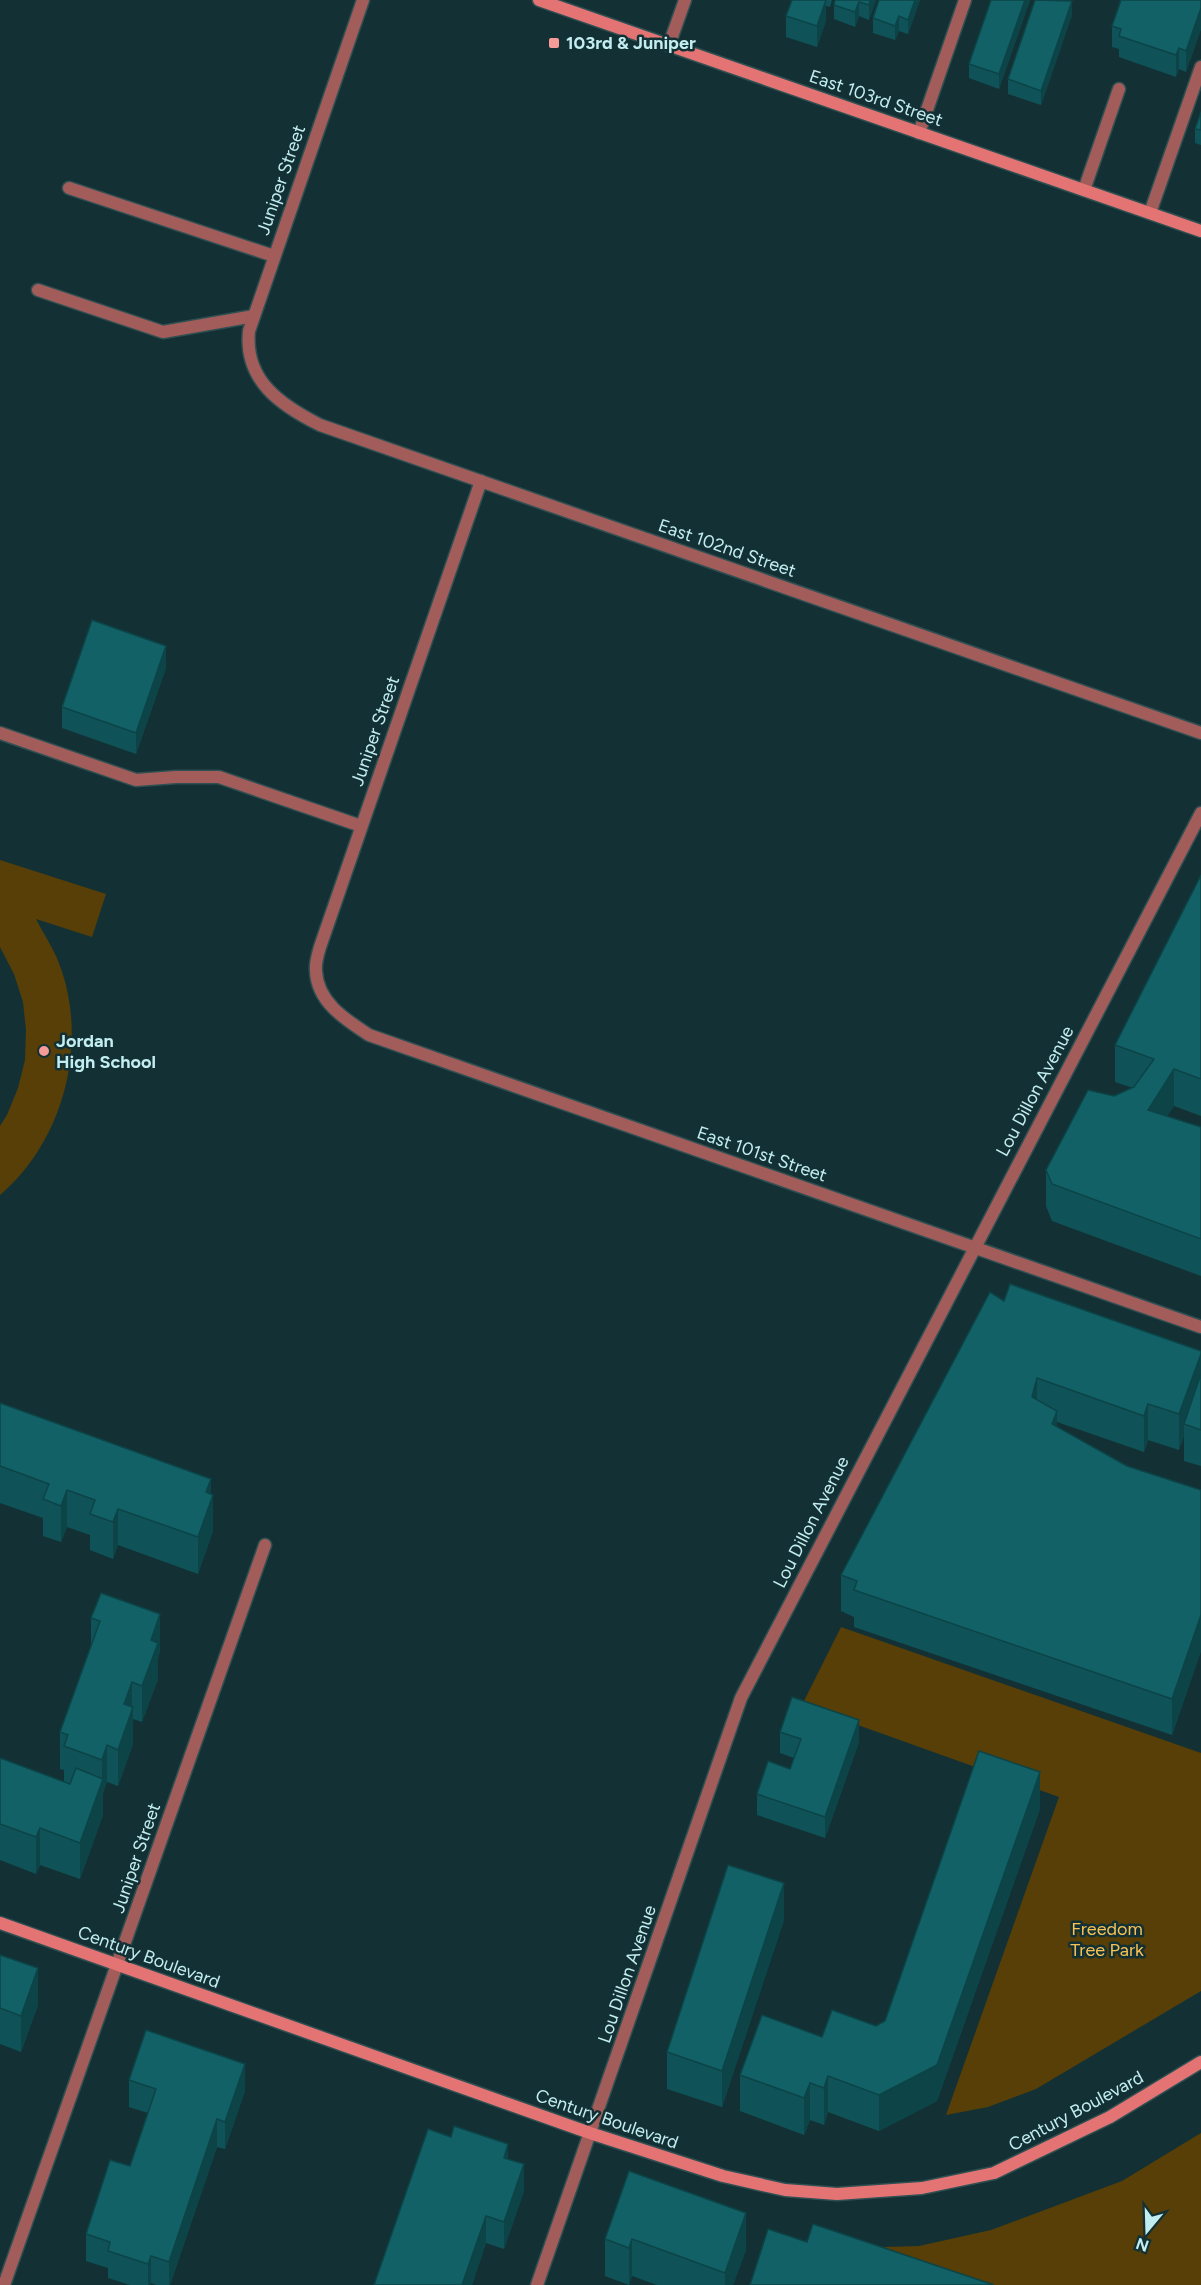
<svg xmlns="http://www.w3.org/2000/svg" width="1201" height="2285" font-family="Figtree,sans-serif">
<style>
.green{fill:#573f07}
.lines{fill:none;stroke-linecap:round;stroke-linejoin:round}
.lane-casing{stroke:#2f4f52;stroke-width:15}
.street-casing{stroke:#2f4f52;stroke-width:15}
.secondary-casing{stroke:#2f4f52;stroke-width:15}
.lane{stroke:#a25c5a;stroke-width:12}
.street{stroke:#a25c5a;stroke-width:12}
.secondary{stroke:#e37473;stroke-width:12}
.wall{fill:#0f5358}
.shaded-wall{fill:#0c4447}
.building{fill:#116166;stroke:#0c4447;stroke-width:1.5}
.poi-dot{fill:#f59b98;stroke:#133134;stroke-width:2}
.labels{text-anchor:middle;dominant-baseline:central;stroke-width:5;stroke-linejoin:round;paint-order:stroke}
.poi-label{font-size:18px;font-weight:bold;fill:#c2edf1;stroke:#133134;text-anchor:start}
.street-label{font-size:18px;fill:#c2edf1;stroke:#133134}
.park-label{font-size:18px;fill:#f8c255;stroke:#133134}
</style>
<rect width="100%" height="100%" fill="#133134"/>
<g class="green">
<path d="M 0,860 L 106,894 L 92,937 L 36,919 C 42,931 50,943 56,956 C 91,1036 66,1139 0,1195 L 0,1126 L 7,1115 L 18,1088 L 25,1060 L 26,1030 L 23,1002 L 14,974 L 0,947 Z"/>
<path d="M 841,1627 L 1201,1753 L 1201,1991 L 1036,2089 L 988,2107 L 946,2115 L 1059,1797 L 802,1705 Z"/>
<path d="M 1201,2133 L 1201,2285 L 928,2285 L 851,2248 L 919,2246 L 991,2230 L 1122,2181 Z"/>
</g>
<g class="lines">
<g class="lane-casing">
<g id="lane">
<path d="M 669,45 L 685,0"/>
<path d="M 69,188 L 274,256"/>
<path d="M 1084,190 L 1119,89"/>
<path d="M 1150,213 L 1201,67"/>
<path d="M 38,290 L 163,332 L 254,316"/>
<path d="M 0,733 L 136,780 L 176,777 L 219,777 L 361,826"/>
</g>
</g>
<g class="street-casing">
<g id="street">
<path d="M 363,0 L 249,331 C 244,380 280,405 320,425 L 1201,733"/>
<path d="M 919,133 L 965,0"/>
<path d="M 481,481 L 320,947 C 318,954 315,963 316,971 C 317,1002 346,1020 369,1035 L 1201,1327"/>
<path d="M 4,2285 L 265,1545"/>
<path d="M 537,2285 L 741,1698 L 1201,813"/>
</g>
</g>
<g class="secondary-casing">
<g id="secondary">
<path d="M 539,0 L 1201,231"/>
<path d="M 0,1923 L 590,2133 L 723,2176 L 785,2190 L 837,2194 L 922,2188 L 994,2173 L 1110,2117 L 1201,2062"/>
</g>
</g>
<use href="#lane" class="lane"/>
<use href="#street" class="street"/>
<use href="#secondary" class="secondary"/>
</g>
<g class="wall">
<path d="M 792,0 L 832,0 L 830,7 L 826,6 L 826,21 L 817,47 L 786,37 L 786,16 Z"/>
<path d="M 835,0 L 876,0 L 869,20 L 859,16 L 855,27 L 834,19 L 834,5 Z"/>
<path d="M 920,0 L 908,34 L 899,31 L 895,40 L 873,33 L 873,18 Z"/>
<path d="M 991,0 L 1030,0 L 999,89 L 969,78 L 969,64 Z"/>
<path d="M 1201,0 L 1201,29 L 1186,72 L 1179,69 L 1176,77 L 1119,57 L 1119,49 L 1112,47 L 1112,26 Z"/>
<path d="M 1072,15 L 1041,105 L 1008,94 L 1008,79 Z"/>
<path d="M 1201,112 L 1201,145 L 1195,143 L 1195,129 Z"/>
<path d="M 166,668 L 136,754 L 62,728 L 62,707 Z"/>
<path d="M 1201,875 L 1201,1116 L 1174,1106 L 1167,1116 L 1201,1127 L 1201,1276 L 1052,1221 L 1046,1206 L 1046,1170 L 1133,1088 L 1115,1082 L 1115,1045 Z"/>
<path d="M 1004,1301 L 1201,1351 L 1201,1466 L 1184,1461 L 1184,1436 L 1179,1450 L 1148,1440 L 1144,1452 L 1057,1422 L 1057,1427 L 1127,1466 L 1201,1490 L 1201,1651 L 1172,1735 L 854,1627 L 854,1617 L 841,1611 L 841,1575 Z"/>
<path d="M 0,1403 L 211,1494 L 213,1531 L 198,1574 L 118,1545 L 113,1559 L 90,1550 L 90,1535 L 67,1527 L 61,1542 L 43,1536 L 43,1518 L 0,1503 Z"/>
<path d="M 101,1593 L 160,1651 L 158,1658 L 158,1679 L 142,1722 L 133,1719 L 133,1744 L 118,1786 L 107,1782 L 103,1793 L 103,1815 L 80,1879 L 40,1865 L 36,1874 L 0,1860 L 0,1758 L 64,1782 L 64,1770 L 60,1769 L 60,1732 L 91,1646 L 91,1618 Z"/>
<path d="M 780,1732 L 859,1742 L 825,1838 L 757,1815 L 757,1794 L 790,1769 L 794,1758 L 780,1753 Z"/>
<path d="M 1040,1809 L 937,2101 L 879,2131 L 828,2112 L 824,2125 L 810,2120 L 804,2135 L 740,2111 L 740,2075 L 822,2037 L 876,2026 L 885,2021 Z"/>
<path d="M 784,1920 L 722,2107 L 667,2089 L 667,2052 Z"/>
<path d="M 0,1955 L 38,2005 L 21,2052 L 0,2044 Z"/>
<path d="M 129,2080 L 245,2091 L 225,2149 L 217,2147 L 170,2285 L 156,2285 L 151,2283 L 150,2285 L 130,2285 L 108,2278 L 108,2268 L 86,2261 L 86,2234 L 130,2166 L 148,2113 L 129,2107 Z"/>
<path d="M 508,2159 L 524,2191 L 504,2249 L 486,2243 L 472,2285 L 374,2285 Z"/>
<path d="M 629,2171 L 746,2250 L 733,2285 L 657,2285 L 632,2276 L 629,2285 L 605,2276 L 605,2239 Z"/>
</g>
<g class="shaded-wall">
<path d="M 826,0 L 826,21 L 817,47 L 817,26 Z"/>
<path d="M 870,0 L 876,0 L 869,20 L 869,5 Z"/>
<path d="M 915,0 L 920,0 L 908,34 L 908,20 Z"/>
<path d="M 1025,0 L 1030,0 L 999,89 L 999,74 Z"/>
<path d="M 1072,1 L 1072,15 L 1041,105 L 1041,91 Z"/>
<path d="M 859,2 L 859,16 L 855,27 L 855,12 Z"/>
<path d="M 1201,8 L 1201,29 L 1186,72 L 1186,51 Z"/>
<path d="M 899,16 L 899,31 L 895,40 L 895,26 Z"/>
<path d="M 1179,48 L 1179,69 L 1176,77 L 1176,55 Z"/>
<path d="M 166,646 L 166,668 L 136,754 L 136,733 Z"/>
<path d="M 1174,1069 L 1174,1106 L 1148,1147 L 1148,1110 Z"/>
<path d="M 1201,1354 L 1201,1391 L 1184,1424 L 1184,1436 L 1179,1450 L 1179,1414 Z"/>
<path d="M 1037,1378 L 1037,1415 L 1032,1397 Z"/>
<path d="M 1148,1404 L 1148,1440 L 1144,1452 L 1144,1416 Z"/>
<path d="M 1057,1411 L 1057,1448 L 1052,1424 Z"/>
<path d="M 211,1479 L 211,1501 L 213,1495 L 213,1531 L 198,1574 L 198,1537 L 206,1492 Z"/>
<path d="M 67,1490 L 67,1527 L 61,1542 L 61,1506 Z"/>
<path d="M 118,1509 L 118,1545 L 113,1559 L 113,1522 Z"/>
<path d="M 160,1614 L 160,1651 L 158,1658 L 158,1679 L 142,1722 L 142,1686 L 151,1640 Z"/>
<path d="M 1201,1615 L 1201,1651 L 1172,1735 L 1172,1699 Z"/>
<path d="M 132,1682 L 132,1712 L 133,1707 L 133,1744 L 118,1786 L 118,1750 L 124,1704 Z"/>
<path d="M 859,1720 L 859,1742 L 825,1838 L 825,1817 Z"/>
<path d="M 107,1745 L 107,1782 L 103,1793 L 103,1815 L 80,1879 L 80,1843 L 102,1782 L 102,1760 Z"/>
<path d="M 1040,1772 L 1040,1809 L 937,2101 L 879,2131 L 879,2095 Z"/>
<path d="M 40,1828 L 40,1865 L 36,1874 L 36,1837 Z"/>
<path d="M 784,1883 L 784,1920 L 722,2107 L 722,2071 Z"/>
<path d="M 38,1968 L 38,2005 L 21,2052 L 21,2016 Z"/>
<path d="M 245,2064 L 245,2091 L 225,2149 L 225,2122 Z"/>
<path d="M 828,2076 L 828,2112 L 824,2125 L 824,2088 Z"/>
<path d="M 810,2083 L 810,2120 L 804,2135 L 804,2098 Z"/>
<path d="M 217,2119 L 217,2147 L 170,2285 L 169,2285 L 169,2262 Z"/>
<path d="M 508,2144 L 508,2172 L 504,2158 Z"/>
<path d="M 524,2164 L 524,2191 L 504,2249 L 504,2222 Z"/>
<path d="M 746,2213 L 746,2250 L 733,2285 L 725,2285 L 725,2273 Z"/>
<path d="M 486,2216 L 486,2243 L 472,2285 L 462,2285 Z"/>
<path d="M 632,2239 L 632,2276 L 629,2285 L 629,2248 Z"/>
<path d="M 151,2256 L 151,2283 L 150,2285 L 148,2285 L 148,2264 Z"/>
</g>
<g class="building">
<path d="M 792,0 L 826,0 L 817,26 L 786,16 Z"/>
<path d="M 835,0 L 870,0 L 869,5 L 859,2 L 855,12 L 834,5 Z"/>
<path d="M 879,0 L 915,0 L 908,20 L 899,16 L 895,26 L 873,18 Z"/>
<path d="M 991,0 L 1025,0 L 999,74 L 969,64 Z"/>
<path d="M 1035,0 L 1072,1 L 1041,91 L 1008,79 Z"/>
<path d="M 1121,0 L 1201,0 L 1201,8 L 1186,51 L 1179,48 L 1176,55 L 1119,36 L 1121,29 L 1112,26 Z"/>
<path d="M 1201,112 L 1201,130 L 1195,129 Z"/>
<path d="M 92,620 L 166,646 L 136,733 L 62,707 Z"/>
<path d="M 1201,875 L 1201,1079 L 1174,1069 L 1148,1110 L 1201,1127 L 1201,1239 L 1052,1184 L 1046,1170 L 1088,1090 L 1114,1096 L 1134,1087 L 1154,1059 L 1115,1045 Z"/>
<path d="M 1010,1284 L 1201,1351 L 1201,1354 L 1179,1414 L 1148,1404 L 1144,1416 L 1037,1378 L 1032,1397 L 1057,1411 L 1052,1424 L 1127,1466 L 1201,1490 L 1201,1615 L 1172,1699 L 854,1590 L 857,1581 L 841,1575 L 990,1292 L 1004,1301 Z"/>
<path d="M 1201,1374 L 1201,1430 L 1184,1424 Z"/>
<path d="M 0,1403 L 211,1479 L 206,1492 L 213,1495 L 198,1537 L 118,1509 L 113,1522 L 90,1514 L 95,1500 L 67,1490 L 61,1506 L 43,1499 L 49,1484 L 0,1466 Z"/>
<path d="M 101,1593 L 160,1614 L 151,1640 L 158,1643 L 142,1686 L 132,1682 L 124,1704 L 133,1707 L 118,1750 L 107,1745 L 102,1760 L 64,1746 L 68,1735 L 60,1732 L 100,1621 L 91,1618 Z"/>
<path d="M 792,1697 L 859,1720 L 825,1817 L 757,1794 L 768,1761 L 790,1769 L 801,1739 L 780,1732 Z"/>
<path d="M 979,1751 L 1040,1772 L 937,2065 L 879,2095 L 828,2076 L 824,2088 L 810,2083 L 804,2098 L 740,2075 L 762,2015 L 822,2037 L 832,2010 L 876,2026 L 885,2021 Z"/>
<path d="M 0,1758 L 70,1784 L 76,1768 L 103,1779 L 80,1843 L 40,1828 L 36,1837 L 0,1824 Z"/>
<path d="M 728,1865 L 784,1883 L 722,2071 L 667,2052 Z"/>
<path d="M 0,1955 L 38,1968 L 21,2016 L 0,2008 Z"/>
<path d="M 146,2030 L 245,2064 L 225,2122 L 217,2119 L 169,2262 L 151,2256 L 148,2264 L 108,2251 L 110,2242 L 86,2234 L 110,2160 L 130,2166 L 156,2089 L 129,2080 Z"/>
<path d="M 454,2126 L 508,2144 L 504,2158 L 524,2164 L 504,2222 L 486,2216 L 462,2285 L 374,2285 L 428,2129 L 451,2137 Z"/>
<path d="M 629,2171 L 746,2213 L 725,2273 L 632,2239 L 629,2248 L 605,2239 Z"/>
<path d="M 813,2224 L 994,2285 L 750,2285 L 768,2229 L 807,2242 Z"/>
</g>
<g class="poi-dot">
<rect x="548" y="37" width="12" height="12" rx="3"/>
<circle cx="44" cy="1051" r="6"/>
</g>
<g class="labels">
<g class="poi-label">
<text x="566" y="43">103rd &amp; Juniper</text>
<text x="56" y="1041">Jordan<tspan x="56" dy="21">High School</tspan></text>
</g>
<g class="street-label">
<text transform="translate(876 98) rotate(19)">East 103rd Street</text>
<text transform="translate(281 180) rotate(-71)">Juniper Street</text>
<text transform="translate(727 548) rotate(19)">East 102nd Street</text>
<text transform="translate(375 731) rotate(-71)">Juniper Street</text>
<text transform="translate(1035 1091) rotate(-62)">Lou Dillon Avenue</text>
<text transform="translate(762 1154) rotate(19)">East 101st Street</text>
<text transform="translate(811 1522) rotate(-63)">Lou Dillon Avenue</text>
<text transform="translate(136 1858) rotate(-71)">Juniper Street</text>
<text transform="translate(149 1957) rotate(20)">Century Boulevard</text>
<text transform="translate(627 1974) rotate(-71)">Lou Dillon Avenue</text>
<text transform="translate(1076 2111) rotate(-28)">Century Boulevard</text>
<text transform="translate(607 2119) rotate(19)">Century Boulevard</text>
</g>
<g class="park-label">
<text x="1107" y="1929">Freedom<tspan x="1107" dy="21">Tree Park</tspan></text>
</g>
</g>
<g transform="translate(1147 2231) rotate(199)" stroke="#133134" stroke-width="4.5" paint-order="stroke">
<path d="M0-4.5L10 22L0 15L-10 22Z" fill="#c2edf1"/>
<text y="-9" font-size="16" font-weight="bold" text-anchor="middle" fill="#c2edf1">N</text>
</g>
</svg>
